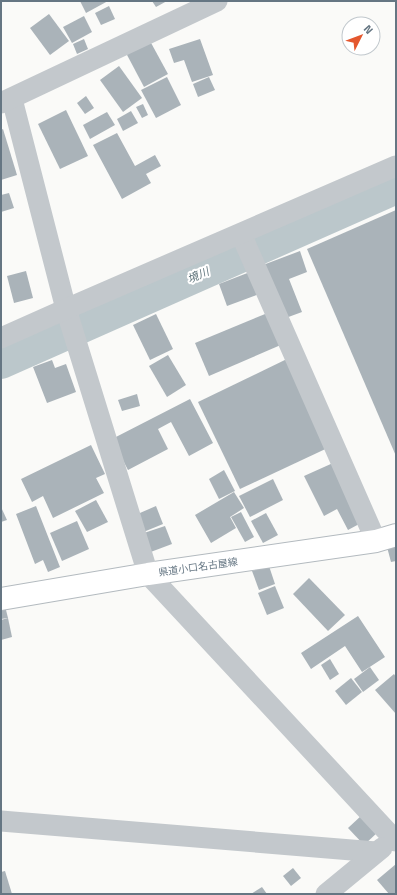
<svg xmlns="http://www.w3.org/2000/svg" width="397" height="895" font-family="'Titillium Web','Noto Sans JP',sans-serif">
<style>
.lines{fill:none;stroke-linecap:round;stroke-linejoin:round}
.river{stroke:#bbc7cb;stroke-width:34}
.building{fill:#aab3b9}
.secondary-casing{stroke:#b3babf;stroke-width:24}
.minor{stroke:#c3c8cc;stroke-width:21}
.secondary{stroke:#fff;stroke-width:22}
.labels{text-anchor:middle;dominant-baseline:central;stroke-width:4;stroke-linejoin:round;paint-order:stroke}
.street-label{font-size:10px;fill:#657683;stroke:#fff}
.water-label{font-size:11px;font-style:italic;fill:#60757c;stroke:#fff}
</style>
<rect width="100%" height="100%" fill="#fafaf8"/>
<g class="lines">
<path class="river" d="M 1,362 L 396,187"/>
</g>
<g class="building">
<path d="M 80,1 L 108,1 L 86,13 Z"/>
<path d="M 152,1 L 167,1 L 156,7 Z"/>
<path d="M 109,6 L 115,19 L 101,25 L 95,13 Z"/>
<path d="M 49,14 L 69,41 L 50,55 L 30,28 Z"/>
<path d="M 84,16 L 92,32 L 72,43 L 63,27 Z"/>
<path d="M 84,39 L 88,49 L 77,54 L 73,44 Z"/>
<path d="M 200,39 L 213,75 L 192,82 L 184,60 L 174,63 L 169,49 Z"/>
<path d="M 150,41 L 168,74 L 144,87 L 126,53 Z"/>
<path d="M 119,66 L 142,98 L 123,112 L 100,80 Z"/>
<path d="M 167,77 L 181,105 L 156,118 L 141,90 Z"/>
<path d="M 209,77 L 215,90 L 198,97 L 193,84 Z"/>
<path d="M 86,96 L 94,108 L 85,114 L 77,103 Z"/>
<path d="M 143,104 L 148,115 L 142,118 L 136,107 Z"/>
<path d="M 66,110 L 88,156 L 60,169 L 38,124 Z"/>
<path d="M 131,111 L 138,123 L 123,131 L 117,119 Z"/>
<path d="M 107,112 L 115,125 L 90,139 L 83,125 Z"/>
<path d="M 3,129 L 17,175 L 1,180 L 1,130 Z"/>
<path d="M 117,133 L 135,166 L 155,155 L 161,166 L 146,174 L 151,183 L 122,199 L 93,145 Z"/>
<path d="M 9,193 L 14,208 L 1,212 L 1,195 Z"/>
<path d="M 396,210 L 396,456 L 307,249 Z"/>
<path d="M 300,251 L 307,272 L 289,279 L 302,312 L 283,319 L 263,265 Z"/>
<path d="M 26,271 L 33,298 L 14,303 L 7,276 Z"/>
<path d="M 250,272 L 259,294 L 227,306 L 219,284 Z"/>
<path d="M 270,312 L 283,344 L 209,376 L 195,343 Z"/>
<path d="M 156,314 L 173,349 L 150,360 L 133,325 Z"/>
<path d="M 168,355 L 186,385 L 167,397 L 149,366 Z"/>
<path d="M 291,357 L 334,445 L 240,489 L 198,402 Z"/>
<path d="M 52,360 L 55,368 L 66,364 L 76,392 L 47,403 L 33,367 Z"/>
<path d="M 137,394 L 140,406 L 122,411 L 118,400 Z"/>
<path d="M 190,399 L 213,443 L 189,456 L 171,422 L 158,429 L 168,449 L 128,470 L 112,439 Z"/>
<path d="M 91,445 L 105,474 L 96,478 L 104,493 L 53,518 L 43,496 L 32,502 L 21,479 Z"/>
<path d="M 333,463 L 361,523 L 348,530 L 337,509 L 324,516 L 304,476 Z"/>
<path d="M 224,470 L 235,491 L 219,499 L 209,479 Z"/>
<path d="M 273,479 L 283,500 L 250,517 L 239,496 Z"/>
<path d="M 234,492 L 244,508 L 230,517 L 236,528 L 211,543 L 195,515 Z"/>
<path d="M 96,500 L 108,522 L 87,532 L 75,511 Z"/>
<path d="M 36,506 L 60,567 L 48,572 L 43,560 L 35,564 L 16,514 Z"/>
<path d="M 156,506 L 163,524 L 141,533 L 133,516 Z"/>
<path d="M 1,507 L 7,520 L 1,522 Z"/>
<path d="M 241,512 L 254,537 L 245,542 L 231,517 Z"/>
<path d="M 266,513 L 278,535 L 263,543 L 251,521 Z"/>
<path d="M 77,521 L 89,549 L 62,561 L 50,533 Z"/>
<path d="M 165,526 L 172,544 L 148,553 L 141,534 Z"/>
<path d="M 396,545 L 396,561 L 391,562 L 387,547 Z"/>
<path d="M 269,566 L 275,584 L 259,590 L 252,571 Z"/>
<path d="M 309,578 L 345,615 L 328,631 L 293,594 Z"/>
<path d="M 275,586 L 284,608 L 267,615 L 258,593 Z"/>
<path d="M 5,606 L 8,618 L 1,619 L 1,607 Z"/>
<path d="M 358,616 L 385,657 L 362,672 L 345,646 L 311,669 L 301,653 Z"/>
<path d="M 8,618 L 12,637 L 1,640 L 1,620 Z"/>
<path d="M 330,659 L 339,674 L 330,680 L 321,665 Z"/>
<path d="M 370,667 L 379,680 L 363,692 L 354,679 Z"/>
<path d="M 394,674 L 396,677 L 396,714 L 375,690 Z"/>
<path d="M 351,678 L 362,692 L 346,705 L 335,691 Z"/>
<path d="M 362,815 L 378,832 L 364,845 L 348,828 Z"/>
<path d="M 396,864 L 396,894 L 389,894 L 377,880 Z"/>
<path d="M 293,868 L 301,878 L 291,886 L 283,876 Z"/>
<path d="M 5,871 L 12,894 L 1,894 L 1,872 Z"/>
<path d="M 262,887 L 267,894 L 251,894 Z"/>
</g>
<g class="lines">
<g class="secondary-casing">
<path id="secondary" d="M 1,599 L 148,574 L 376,541 L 396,535"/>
</g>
<g class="minor">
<path d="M 12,99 L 66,309 L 148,574 L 396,841"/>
<path d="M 1,103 L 217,1"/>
<path d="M 241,234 L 376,541"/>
<path d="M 1,338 L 66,309 L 396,166"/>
<path d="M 1,821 L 376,852"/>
<path d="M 326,894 L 382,848"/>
</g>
<use href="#secondary" class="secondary"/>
</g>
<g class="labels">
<g class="street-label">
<text transform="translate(198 567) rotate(-8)">県道小口名古屋線</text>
</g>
<g class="water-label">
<text transform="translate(198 275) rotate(-24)">境川</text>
</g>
</g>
<rect width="397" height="895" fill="none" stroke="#657683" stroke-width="4"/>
<g transform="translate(361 36) rotate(48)"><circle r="19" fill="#ffffff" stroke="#c1c8cd"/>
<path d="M0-3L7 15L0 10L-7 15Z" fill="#e4572e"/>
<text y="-6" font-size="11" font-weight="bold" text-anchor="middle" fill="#657683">N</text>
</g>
</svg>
